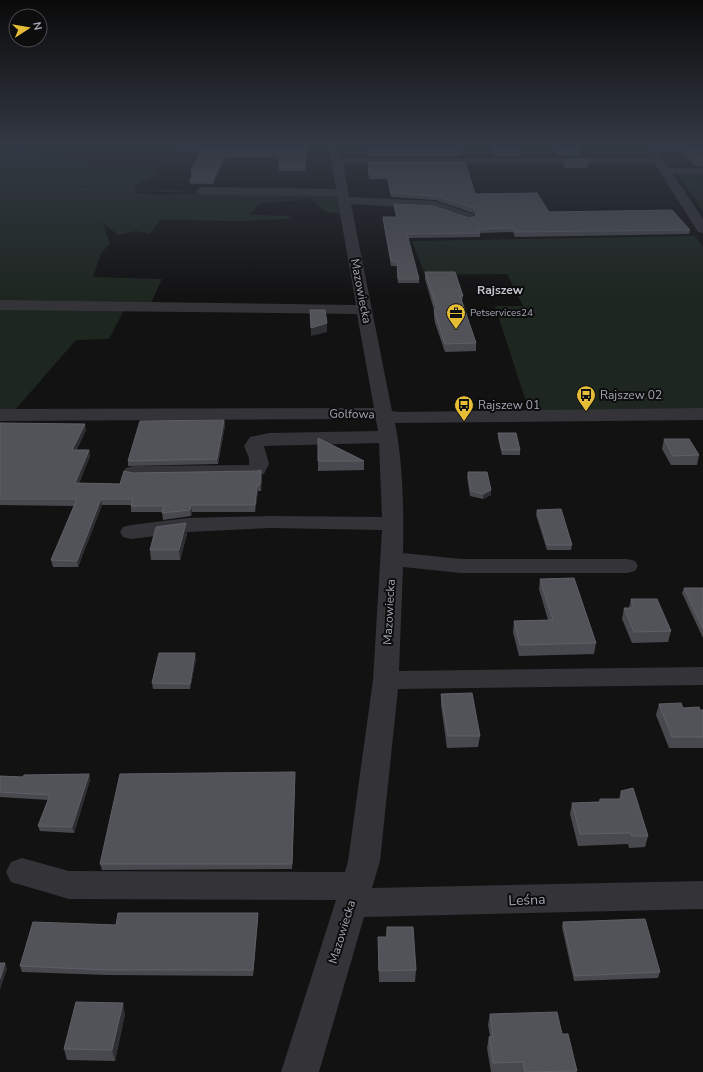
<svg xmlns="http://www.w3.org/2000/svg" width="703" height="1072" font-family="'Nunito Sans',sans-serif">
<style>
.green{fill:#1e2620}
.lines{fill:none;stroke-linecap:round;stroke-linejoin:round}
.path{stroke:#393a3f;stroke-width:1.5;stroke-dasharray:1 1.5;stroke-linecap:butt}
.minor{fill:#333338;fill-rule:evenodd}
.wall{fill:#48494e}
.shaded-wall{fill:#2e2f32}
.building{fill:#525359;stroke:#5f6067}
.labels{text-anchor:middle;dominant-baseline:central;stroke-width:4;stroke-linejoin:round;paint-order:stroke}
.far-poi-label{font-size:10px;fill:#a4a7b3;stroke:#0d0d0e;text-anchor:start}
.far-quarter-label{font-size:12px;font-weight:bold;fill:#c5c6cf;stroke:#0d0d0e}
.street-label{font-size:12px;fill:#a4a7b3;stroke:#0d0d0e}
.poi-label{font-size:12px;fill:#a4a7b3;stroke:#0d0d0e;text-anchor:start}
.near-street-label{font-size:14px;fill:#a4a7b3;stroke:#0d0d0e}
</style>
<rect width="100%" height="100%" fill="#121213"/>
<g class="green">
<path d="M 0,147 L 11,147 L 25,152 L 102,166 L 155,167 L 156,175 L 134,186 L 135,193 L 160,195 L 259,191 L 339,191 L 343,214 L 326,212 L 310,199 L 259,204 L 250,215 L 291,216 L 287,219 L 243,221 L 160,220 L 150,234 L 136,231 L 118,235 L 102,222 L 110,243 L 101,254 L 93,277 L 162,279 L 150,305 L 0,301 Z"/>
<path d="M 676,171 L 703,171 L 703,211 Z"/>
<path d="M 695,236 L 703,247 L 703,409 L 529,411 L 495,306 L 523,306 L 507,274 L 425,275 L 412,241 Z"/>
<path d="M 0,308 L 124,310 L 109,339 L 76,340 L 14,411 L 0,410 Z"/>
</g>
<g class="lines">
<path class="path" d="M 0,188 L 185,191"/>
<path class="minor" d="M 329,147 L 339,147 L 341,158 L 651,158 L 645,149 L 646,147 L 703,147 L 703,152 L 658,152 L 669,168 L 703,168 L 703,174 L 673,174 L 703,219 L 703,233 L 698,232 L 655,164 L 343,164 L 349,197 L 435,201 L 473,214 L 475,217 L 473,220 L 469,221 L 433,209 L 351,204 L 392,411 L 400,412 L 703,408 L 703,420 L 395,423 C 403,462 404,513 403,553 L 461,559 L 627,559 L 635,561 L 638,566 L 635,571 L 627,573 L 461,573 L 403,567 L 399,671 L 703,667 L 703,685 L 398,689 L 380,861 L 372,888 L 703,881 L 703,909 L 364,917 L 319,1072 L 281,1072 L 336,900 L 69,899 L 11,882 L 6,872 L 11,862 L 22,858 L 69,871 L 345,872 L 348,861 L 373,680 L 382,530 L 271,528 L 187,532 L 131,539 L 123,537 L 120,532 L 123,527 L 131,525 L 187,518 L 271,516 L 382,517 L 379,443 L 264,446 L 269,464 L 264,474 L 257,476 L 133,478 L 126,476 L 123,472 L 126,468 L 133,466 L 249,465 L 249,458 L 244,446 L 250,437 L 269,433 L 378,431 L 376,420 L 367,419 L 0,421 L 0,409 L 374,408 L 357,314 L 0,310 L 0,300 L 356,305 L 337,196 L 202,195 L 198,193 L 196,191 L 198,189 L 202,187 L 336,189 Z"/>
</g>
<g class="wall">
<path d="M 177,147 L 307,147 L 305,171 L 279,171 L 280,157 L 225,158 L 213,184 L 190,184 L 190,180 L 193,175 L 191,175 L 191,171 L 201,151 L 178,152 Z"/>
<path d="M 366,147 L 462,152 L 462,156 L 367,156 Z"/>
<path d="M 491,147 L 517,147 L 520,151 L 519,156 L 497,156 L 494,155 Z"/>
<path d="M 552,147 L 578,147 L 580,150 L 580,156 L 558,156 Z"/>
<path d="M 684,147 L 703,147 L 703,166 L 695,166 L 683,154 Z"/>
<path d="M 565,159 L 588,162 L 587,168 L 565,168 L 564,166 Z"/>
<path d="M 368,162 L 475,194 L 549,212 L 690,230 L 689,234 L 515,237 L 513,232 L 480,233 L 480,237 L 408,238 L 419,279 L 419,283 L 398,283 L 397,266 L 391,266 L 383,221 L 383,217 L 396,217 L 394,208 L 394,204 L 469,218 L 475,217 L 475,215 L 473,213 L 435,200 L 391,197 L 387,179 L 369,179 Z"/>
<path d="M 425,272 L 463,296 L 462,302 L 476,343 L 476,351 L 445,352 L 435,323 L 434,317 L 434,310 L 425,279 Z"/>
<path d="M 224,420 L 225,425 L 218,464 L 128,466 L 128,461 Z"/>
<path d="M 0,423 L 86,430 L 76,450 L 89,450 L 90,456 L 79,483 L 120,484 L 132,473 L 257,471 L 261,470 L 262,476 L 261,491 L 258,491 L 255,512 L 192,512 L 191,516 L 163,520 L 162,512 L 131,512 L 131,505 L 102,505 L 78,567 L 53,567 L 51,560 L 74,506 L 0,505 Z"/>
<path d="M 498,433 L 520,450 L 520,455 L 502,455 L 498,438 Z"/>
<path d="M 318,438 L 364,461 L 364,470 L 318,471 Z"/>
<path d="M 664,439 L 699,455 L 697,465 L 671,465 L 662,449 Z"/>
<path d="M 468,472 L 491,495 L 483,499 L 470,496 L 467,477 Z"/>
<path d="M 537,510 L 572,545 L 571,550 L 547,550 L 536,515 Z"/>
<path d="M 186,523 L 187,534 L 180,560 L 151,560 L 150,550 Z"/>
<path d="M 540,579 L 596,643 L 594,654 L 519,656 L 513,632 L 514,621 L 548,620 L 539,589 Z"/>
<path d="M 684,588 L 703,588 L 703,638 L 682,593 Z"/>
<path d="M 631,599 L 671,631 L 668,642 L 632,643 L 622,619 L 624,608 L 629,608 Z"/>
<path d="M 196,659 L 190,689 L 153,689 L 152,683 Z"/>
<path d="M 441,694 L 480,736 L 478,747 L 447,748 L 441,705 Z"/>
<path d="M 659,704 L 700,710 L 703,710 L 703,748 L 669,748 L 656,715 Z"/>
<path d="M 89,774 L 90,780 L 74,833 L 40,831 L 38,826 L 48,800 L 0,797 L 0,776 L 23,777 Z"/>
<path d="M 295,778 L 292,869 L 102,870 L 100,864 Z"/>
<path d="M 621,791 L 648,836 L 645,847 L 629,848 L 628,844 L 578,846 L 570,814 L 572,803 L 599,802 L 600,799 L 619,799 Z"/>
<path d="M 258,919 L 253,976 L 108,975 L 22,972 L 20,966 L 116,925 Z"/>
<path d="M 563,922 L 660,972 L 658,978 L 574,981 L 562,927 Z"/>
<path d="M 387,927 L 416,970 L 415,982 L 379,982 L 378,937 L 386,937 Z"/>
<path d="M 125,1014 L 115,1061 L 67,1060 L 64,1049 Z"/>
<path d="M 490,1014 L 562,1034 L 577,1071 L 576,1072 L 491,1072 L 487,1048 L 489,1037 L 490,1036 L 488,1025 Z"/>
</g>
<g class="shaded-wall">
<path d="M 225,154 L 225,158 L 213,184 L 213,180 Z"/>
<path d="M 327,323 L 327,332 L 311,336 L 311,328 Z"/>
<path d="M 224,420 L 225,425 L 218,464 L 217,459 Z"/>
<path d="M 85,424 L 86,430 L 74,456 L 72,450 Z"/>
<path d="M 89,450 L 90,456 L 77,489 L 75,483 Z"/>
<path d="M 261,470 L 262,476 L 261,491 L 260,485 Z"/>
<path d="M 257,485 L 258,491 L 255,512 L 255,505 Z"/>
<path d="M 491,490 L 491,495 L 483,499 L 483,494 Z"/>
<path d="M 101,499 L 102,505 L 78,567 L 77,561 Z"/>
<path d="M 191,505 L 192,512 L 191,516 L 190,510 Z"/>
<path d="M 186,523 L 187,534 L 180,560 L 179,550 Z"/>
<path d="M 195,653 L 196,659 L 190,689 L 190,684 Z"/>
<path d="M 295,772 L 295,778 L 292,869 L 292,864 Z"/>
<path d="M 89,774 L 90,780 L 74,833 L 72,827 Z"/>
<path d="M 258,913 L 258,919 L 253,976 L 253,970 Z"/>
<path d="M 5,963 L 7,969 L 0,990 L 0,979 Z"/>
<path d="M 123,1003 L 125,1014 L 115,1061 L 112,1050 Z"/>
</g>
<g class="building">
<path d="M 177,147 L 306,147 L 305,167 L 279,167 L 280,153 L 225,154 L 213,180 L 190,180 L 195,171 L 191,171 L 202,147 L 177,148 Z"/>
<path d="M 366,147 L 460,147 L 462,152 L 367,152 Z"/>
<path d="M 493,147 L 517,147 L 520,151 L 497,152 L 495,150 Z"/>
<path d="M 557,147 L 578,147 L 580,150 L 559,150 Z"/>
<path d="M 684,147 L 703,147 L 703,160 L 696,160 Z"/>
<path d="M 565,159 L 586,159 L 588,162 L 566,162 Z"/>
<path d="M 368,162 L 465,162 L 475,194 L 537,193 L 549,212 L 672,210 L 690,230 L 515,232 L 513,228 L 479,229 L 480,233 L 407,234 L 419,279 L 398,279 L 397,261 L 391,261 L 383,217 L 397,217 L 394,204 L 433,206 L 469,218 L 475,217 L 477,212 L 474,208 L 436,196 L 391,193 L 387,175 L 369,175 Z"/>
<path d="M 425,272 L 455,272 L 463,296 L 460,296 L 476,343 L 445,344 L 436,316 L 434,310 L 437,309 Z"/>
<path d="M 310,310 L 325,310 L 327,323 L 311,328 Z"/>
<path d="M 224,420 L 217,459 L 128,461 L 140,421 Z"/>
<path d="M 0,423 L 85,424 L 72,450 L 89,450 L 75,483 L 120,484 L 124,471 L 132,473 L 257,471 L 261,470 L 260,485 L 257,485 L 255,505 L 191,505 L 190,510 L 162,513 L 164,506 L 131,506 L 133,499 L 101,499 L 77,561 L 51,560 L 77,499 L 0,499 Z"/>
<path d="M 498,433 L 516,433 L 520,450 L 502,450 Z"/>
<path d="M 318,438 L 364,461 L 318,461 Z"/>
<path d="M 664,439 L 689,439 L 699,455 L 673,456 Z"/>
<path d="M 468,472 L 487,472 L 491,490 L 483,494 L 471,491 Z"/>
<path d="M 561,509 L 572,545 L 547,545 L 537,510 Z"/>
<path d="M 186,523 L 179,550 L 150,550 L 156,527 Z"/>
<path d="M 574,578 L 596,643 L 520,645 L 514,621 L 553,620 L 540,579 Z"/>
<path d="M 684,588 L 703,588 L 703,629 Z"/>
<path d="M 631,599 L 657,599 L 671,631 L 634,632 L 624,608 L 634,608 Z"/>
<path d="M 159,653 L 195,653 L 190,684 L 152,683 Z"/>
<path d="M 472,693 L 480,736 L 448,736 L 441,694 Z"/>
<path d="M 681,703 L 683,708 L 699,707 L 700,710 L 703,710 L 703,737 L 672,737 L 659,704 Z"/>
<path d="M 295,772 L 292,864 L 100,864 L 120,774 Z"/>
<path d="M 89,774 L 72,827 L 38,826 L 50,795 L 0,792 L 0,776 L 23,777 L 24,775 Z"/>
<path d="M 633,788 L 648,836 L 632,836 L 631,833 L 580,834 L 572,803 L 600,802 L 600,799 L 622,799 L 621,791 Z"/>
<path d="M 118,913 L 258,913 L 253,970 L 106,970 L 20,966 L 33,922 L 116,925 Z"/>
<path d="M 645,919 L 660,972 L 575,976 L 563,922 Z"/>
<path d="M 387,927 L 413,927 L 416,970 L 379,971 L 378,937 L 387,937 Z"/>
<path d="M 0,963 L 5,963 L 0,979 Z"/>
<path d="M 76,1002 L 123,1003 L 112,1050 L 64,1049 Z"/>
<path d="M 557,1012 L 562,1034 L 568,1034 L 577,1071 L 525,1072 L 523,1062 L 493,1063 L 489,1037 L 493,1036 L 490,1014 Z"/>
</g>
<linearGradient id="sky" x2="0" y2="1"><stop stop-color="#0a0a0a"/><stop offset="0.49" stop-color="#333944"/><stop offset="1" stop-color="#333944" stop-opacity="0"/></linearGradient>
<rect width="703" height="297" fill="url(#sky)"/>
<defs>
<g id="office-pin" transform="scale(1)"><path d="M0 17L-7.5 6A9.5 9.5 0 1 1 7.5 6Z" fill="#e6bd37" stroke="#0d0d0e"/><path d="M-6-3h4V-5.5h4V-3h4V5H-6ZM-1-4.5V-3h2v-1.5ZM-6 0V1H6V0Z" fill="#111"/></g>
<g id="bus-pin" transform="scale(1)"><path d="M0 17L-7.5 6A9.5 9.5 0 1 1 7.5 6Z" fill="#e6bd37" stroke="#0d0d0e"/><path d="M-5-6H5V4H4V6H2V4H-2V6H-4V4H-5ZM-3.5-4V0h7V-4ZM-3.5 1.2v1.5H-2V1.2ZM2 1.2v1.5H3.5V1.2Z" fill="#111"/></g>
</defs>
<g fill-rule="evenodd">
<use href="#office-pin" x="456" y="313"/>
<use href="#bus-pin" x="586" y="395"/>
<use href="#bus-pin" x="464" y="405"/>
</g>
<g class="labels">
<g class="far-poi-label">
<text x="470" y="313">Petservices24</text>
</g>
<g class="far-quarter-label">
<text x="500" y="290">Rajszew</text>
</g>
<g class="street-label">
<text transform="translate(361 291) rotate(79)">Mazowiecka</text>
<text transform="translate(352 414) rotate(1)">Golfowa</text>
<text transform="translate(389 612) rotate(-87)">Mazowiecka</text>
<text transform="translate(342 932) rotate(-73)">Mazowiecka</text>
</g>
<g class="poi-label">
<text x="600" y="395">Rajszew 02</text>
<text x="478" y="405">Rajszew 01</text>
</g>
<g class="near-street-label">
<text transform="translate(527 900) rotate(-2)">Leśna</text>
</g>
</g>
<g transform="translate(28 28) rotate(78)"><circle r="19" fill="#0d0d0e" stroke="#494b50"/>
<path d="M0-3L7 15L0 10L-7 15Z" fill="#e6bd37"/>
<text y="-6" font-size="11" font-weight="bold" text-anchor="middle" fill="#a4a7b3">N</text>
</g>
</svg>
